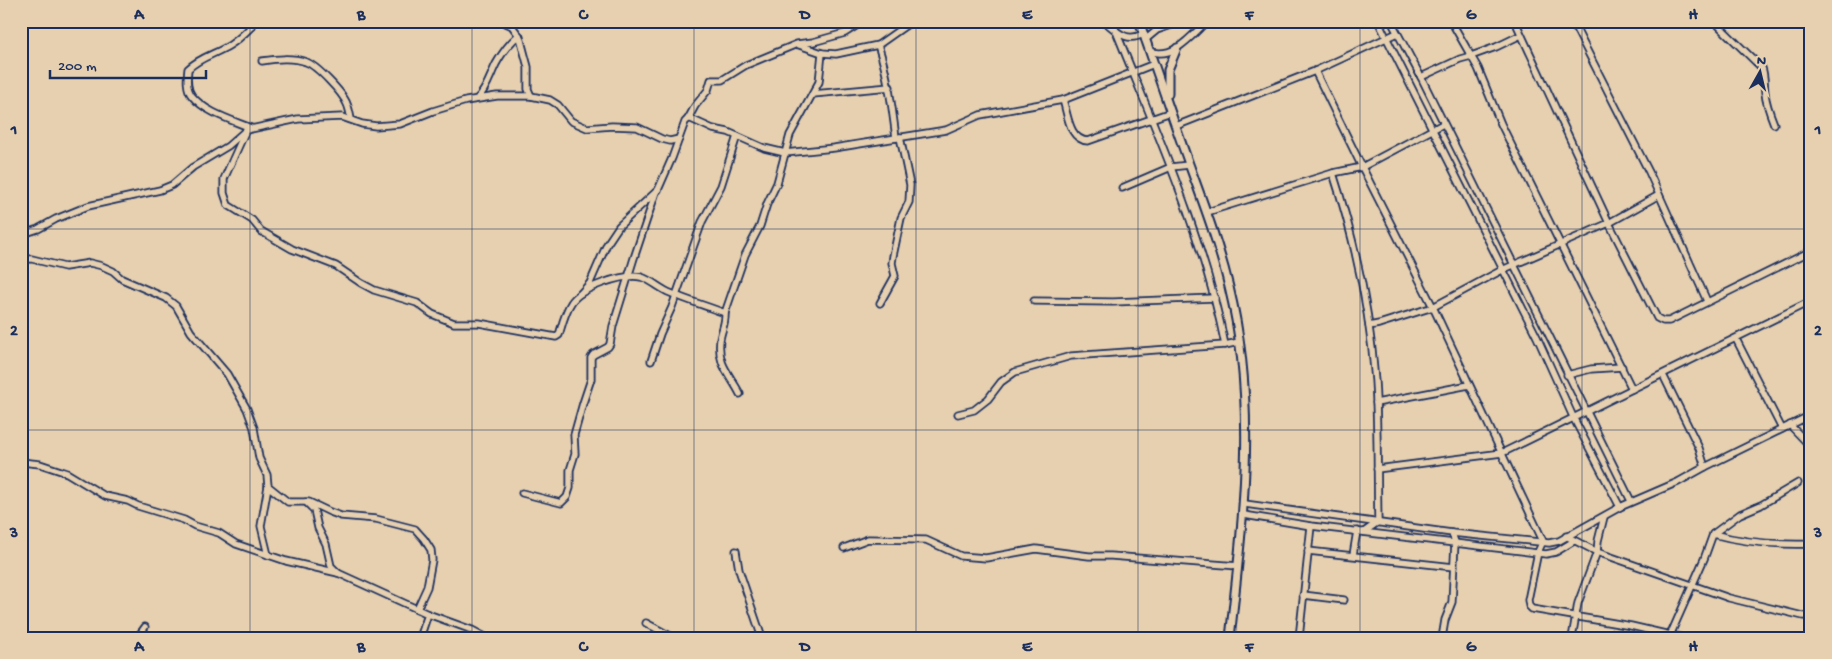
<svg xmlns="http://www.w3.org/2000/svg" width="1832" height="659" font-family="'Gochi Hand',sans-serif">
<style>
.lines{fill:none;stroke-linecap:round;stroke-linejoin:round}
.minor-casing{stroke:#1b2f5e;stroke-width:9}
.major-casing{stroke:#1b2f5e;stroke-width:11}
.minor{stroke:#e6d0b0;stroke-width:5.5}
.major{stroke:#e6d0b0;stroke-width:7}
.grid{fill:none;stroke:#1b2f5e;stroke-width:1;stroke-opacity:0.55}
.neatline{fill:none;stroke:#1b2f5e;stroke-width:2}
.grid-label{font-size:16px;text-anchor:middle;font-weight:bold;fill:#1b2f5e}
</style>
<rect width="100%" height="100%" fill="#e6d0b0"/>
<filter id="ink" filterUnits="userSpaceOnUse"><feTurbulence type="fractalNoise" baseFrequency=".02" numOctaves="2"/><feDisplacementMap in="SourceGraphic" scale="10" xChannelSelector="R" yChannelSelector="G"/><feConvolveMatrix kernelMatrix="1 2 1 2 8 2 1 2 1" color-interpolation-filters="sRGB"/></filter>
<g filter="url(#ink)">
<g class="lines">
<g class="minor-casing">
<g id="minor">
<path d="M 501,21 L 512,26 L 520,37 L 528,67 L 528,89 L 531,96"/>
<path d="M 1104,21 C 1118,32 1126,43 1143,34"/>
<path d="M 1112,21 C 1154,127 1203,233 1225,345"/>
<path d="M 1378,21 L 1537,337 L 1574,419 L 1620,507"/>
<path d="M 1391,21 L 1421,77 L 1631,501"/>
<path d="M 1451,21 L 1471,56 L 1496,47 L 1521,35"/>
<path d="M 1515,21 L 1609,223 L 1657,318 L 1663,321 L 1669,321 L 1811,251"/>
<path d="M 1572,21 L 1649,172 L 1707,301"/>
<path d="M 1714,21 L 1762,68 C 1765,76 1764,84 1765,93 C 1766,104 1770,114 1774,124"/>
<path d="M 251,27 C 244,34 238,40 230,45 C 216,54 200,57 188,69 C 187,78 186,89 192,96 C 206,113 232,120 251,128"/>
<path d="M 1145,40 L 1157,30 L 1183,21"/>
<path d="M 799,45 L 822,53 L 836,54 L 878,45 L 912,21"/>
<path d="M 878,45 C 888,75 892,106 896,138"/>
<path d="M 1149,51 C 1174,60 1191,36 1207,21"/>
<path d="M 262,61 C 276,59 292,57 306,62 C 316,65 343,93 347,104 C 349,108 350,114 351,119"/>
<path d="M 1315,71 L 1362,167 L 1433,307 L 1543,541 L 1538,552 L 1528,600 L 1529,606 L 1532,609 L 1631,626 L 1683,638"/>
<path d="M 1421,77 L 1460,59 L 1471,56 L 1478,68 L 1501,124 L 1632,389"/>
<path d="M 813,94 L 890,87"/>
<path d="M 477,99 C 487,89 490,76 496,64 C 502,53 509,43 519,35"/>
<path d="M 1063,100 C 1068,115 1069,140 1088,141 L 1171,112"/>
<path d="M 688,119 L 695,106 L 708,90 L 711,80 L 722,80 L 746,65 L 797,44 L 813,42 L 845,33 L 864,21"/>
<path d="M 1176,126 L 1315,71 L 1397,33"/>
<path d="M 246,130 L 224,179 L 224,193 L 228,205 L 252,220 L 261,231 L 292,249 L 336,266 L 361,283 L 374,290 L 417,303 L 432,314 L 454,323 L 479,323 L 556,337 L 559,335 C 562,325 565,312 571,303 C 580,288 624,273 641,277 C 651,280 658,287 668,292 C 686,300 706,306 725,313"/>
<path d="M 1333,173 C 1355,241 1370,311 1375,381 C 1378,428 1377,475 1378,522 L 1364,532"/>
<path d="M 1122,188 L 1171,167 L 1189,165"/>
<path d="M 1207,212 L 1333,173 L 1362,167 L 1443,124"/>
<path d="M 21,232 L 29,232 L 38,229 L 56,219 L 88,206 L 160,190 L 172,185 L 193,167 L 228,146 L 246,130 L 298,119 L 342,117 L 362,124 L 376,126 L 400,124 L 433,111 L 466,101 L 497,96 L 531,96 L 550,100 L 558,105 L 571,121 L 587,128 L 612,126 L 637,127 L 662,139 L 670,141 L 679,139"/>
<path d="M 21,259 L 32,259 L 65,267 L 90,263 L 102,266 L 113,271 L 122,279 L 166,298 L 176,306 L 191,332 L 227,374 L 247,409 L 254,428 L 259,458 L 267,475 L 268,486 L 288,502 L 309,502 L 330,512 L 341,516 L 376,519 L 415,529 L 424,539 L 431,550 L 432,560 L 427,587 L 417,609"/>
<path d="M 581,293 L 590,283 L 607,244 L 619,226 L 658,190 L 672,158 L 685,122 L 688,119 L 691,119 L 713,129 L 728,132 L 764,148 L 785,153 L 834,148 L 946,130 L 980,115 L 1063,100 L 1154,64"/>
<path d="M 1034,301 L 1113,302 L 1215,298"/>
<path d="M 880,303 L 895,276 L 892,263 L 893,256 L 901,218 L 909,202 L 910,185 L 900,137"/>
<path d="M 1369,326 L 1379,324 L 1433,307 L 1502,270 L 1609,223 L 1659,195"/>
<path d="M 1736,339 L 1782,429"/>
<path d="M 651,361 L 660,334 L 672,307 L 702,222 L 721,186 L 737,136"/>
<path d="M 1567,375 L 1591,369 L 1622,367"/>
<path d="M 1663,375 L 1699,448 L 1705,467"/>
<path d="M 740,394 C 730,374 717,365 720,340 C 721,331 726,323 725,313 L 745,255 L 760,226 L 767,204 L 777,183 L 790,135 L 819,82 L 822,53"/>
<path d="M 1376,403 L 1469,385"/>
<path d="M 958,414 L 974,410 L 988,399 L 1001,382 L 1015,372 L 1071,356 L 1225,345 L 1239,342"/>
<path d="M 1790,425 L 1811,447"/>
<path d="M 21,462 L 40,464 L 67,473 L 105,496 L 128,501 L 138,506 L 184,520 L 195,526 L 219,533 L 236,544 L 286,561 L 338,573 L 428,614 L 472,630 L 487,638"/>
<path d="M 1377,469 L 1502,453 L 1811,301"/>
<path d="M 522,493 L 561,503 L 567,497 L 570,488 L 570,470 L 575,454 L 574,435 L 583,403 L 591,379 L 591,358 L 593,355 L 608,347 L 610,344 L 613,326 L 634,258 L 656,192"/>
<path d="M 306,502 L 314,510 L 318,528 L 326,544 L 331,566 L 338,573"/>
<path d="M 1245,504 L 1452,533 L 1549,543 L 1559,541 L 1620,507 L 1678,482 L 1705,467 L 1811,415"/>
<path d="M 1244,515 L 1311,526 L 1546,554 L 1556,552 L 1574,541"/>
<path d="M 1713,534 C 1745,543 1778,545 1811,544"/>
<path d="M 1566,536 L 1597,552 L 1729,598 L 1803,616 L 1811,616"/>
<path d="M 844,548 L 868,539 L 926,540 L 961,556 L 986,558 L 1036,549 L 1089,556 L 1111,556 L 1238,566"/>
<path d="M 736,551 L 739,570 L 762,638"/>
<path d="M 1308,551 L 1454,567"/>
<path d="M 268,555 L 261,526 L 268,486"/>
<path d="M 1353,555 L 1357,531"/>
<path d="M 1303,595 L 1344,600"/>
<path d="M 646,623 L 674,638"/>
<path d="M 137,638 L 145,627"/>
<path d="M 420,638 L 428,614"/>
<path d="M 1299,638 L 1311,526"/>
<path d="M 1442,638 L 1445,620 L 1452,602 L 1455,542 L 1452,533"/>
<path d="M 1572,638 L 1578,603 L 1597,552 L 1598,541 L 1604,517"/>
<path d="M 1669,638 L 1704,559 L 1713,534 L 1740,514 L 1761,505 L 1798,483"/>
</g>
</g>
<g class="major-casing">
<g id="major">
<path d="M 1139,21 C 1156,69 1172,117 1189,164 C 1204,205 1219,245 1229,287 C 1258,404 1243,520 1230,638"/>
<path d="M 1168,94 L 1168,70 L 1177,48"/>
</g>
</g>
<use href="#minor" class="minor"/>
<use href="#major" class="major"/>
</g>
</g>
<path class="grid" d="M 250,21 L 250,638M 472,21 L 472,638M 694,21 L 694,638M 916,21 L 916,638M 1138,21 L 1138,638M 1360,21 L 1360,638M 1582,21 L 1582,638M 21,229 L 1811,229M 21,430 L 1811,430"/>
<rect width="1832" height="659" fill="none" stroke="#e6d0b0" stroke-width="55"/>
<g transform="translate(1760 72) rotate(8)" stroke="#e6d0b0" stroke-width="4" paint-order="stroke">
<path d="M0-4L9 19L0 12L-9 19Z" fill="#1b2f5e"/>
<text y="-8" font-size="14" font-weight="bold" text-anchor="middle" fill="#1b2f5e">N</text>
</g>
<path d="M50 70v8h156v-8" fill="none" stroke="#1b2f5e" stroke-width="2.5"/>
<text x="58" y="70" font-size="15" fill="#1b2f5e" stroke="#e6d0b0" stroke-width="4" paint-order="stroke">200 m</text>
<rect x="28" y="28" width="1776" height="604" class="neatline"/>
<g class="grid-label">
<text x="139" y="19">A</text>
<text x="361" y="19">B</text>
<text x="583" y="19">C</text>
<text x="805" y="19">D</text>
<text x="1027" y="19">E</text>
<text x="1249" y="19">F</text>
<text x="1471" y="19">G</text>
<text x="1693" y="19">H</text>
<text x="14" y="134">1</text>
<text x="1818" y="134">1</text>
<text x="14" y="335">2</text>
<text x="1818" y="335">2</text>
<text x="14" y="537">3</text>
<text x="1818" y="537">3</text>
<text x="139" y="651">A</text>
<text x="361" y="651">B</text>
<text x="583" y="651">C</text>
<text x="805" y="651">D</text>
<text x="1027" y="651">E</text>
<text x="1249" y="651">F</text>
<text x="1471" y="651">G</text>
<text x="1693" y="651">H</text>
</g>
</svg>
